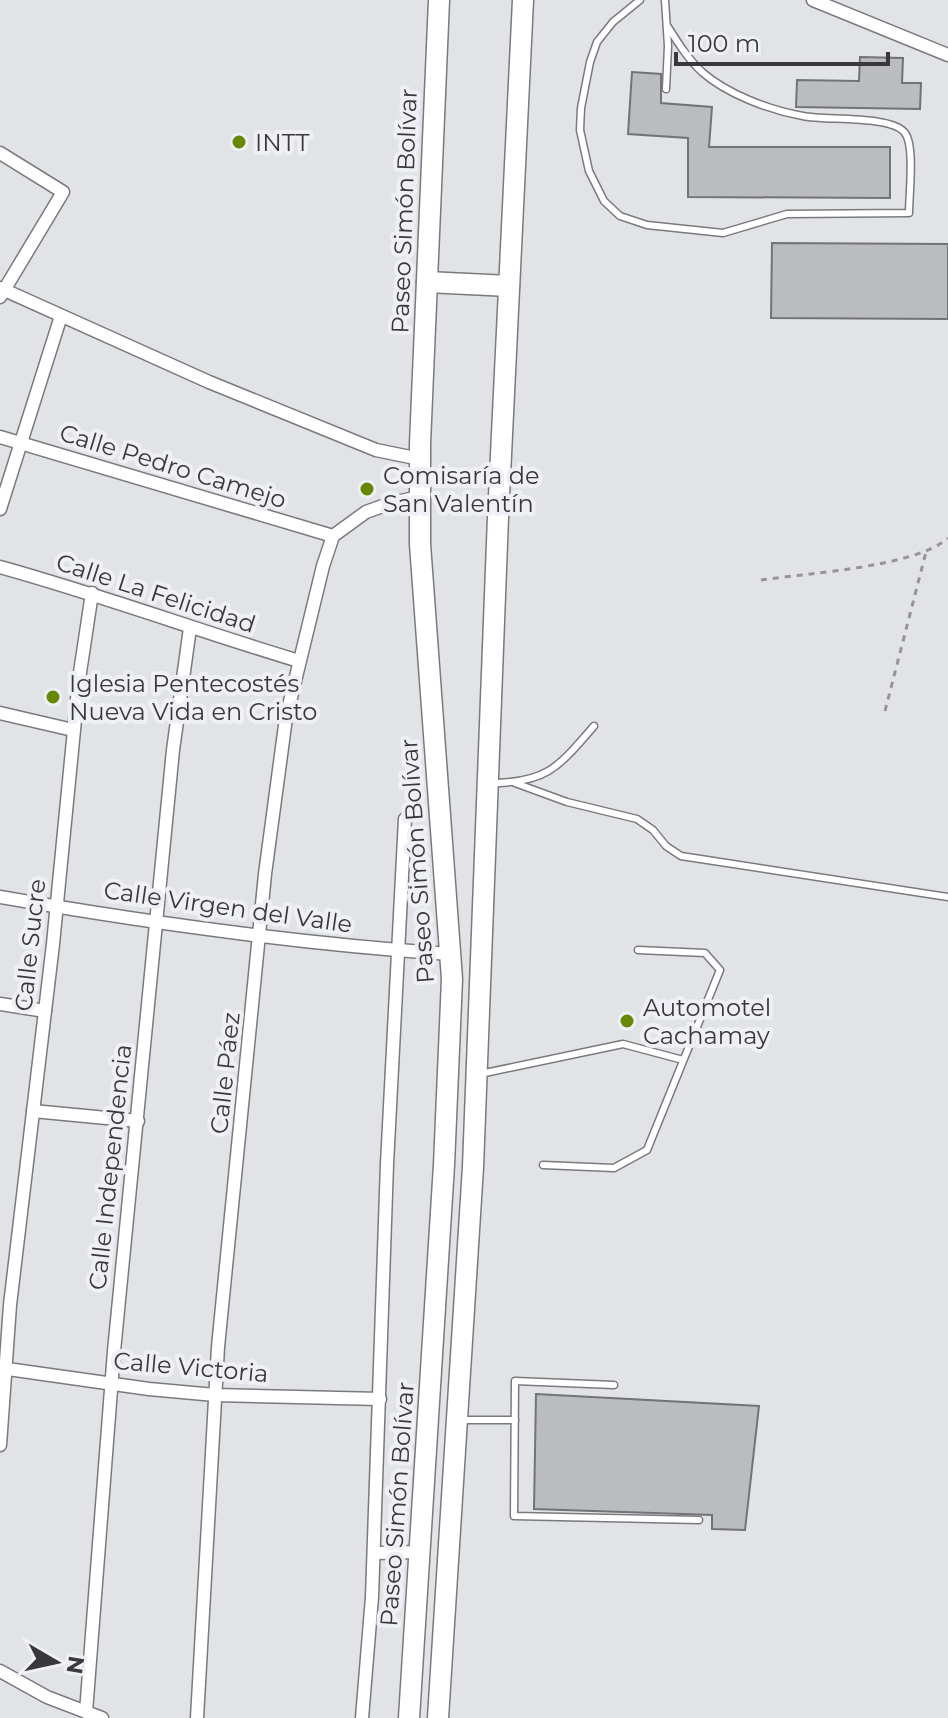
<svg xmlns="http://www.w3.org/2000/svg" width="948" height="1718" font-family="Montserrat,sans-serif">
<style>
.building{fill:#bbbcc0;stroke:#727377;stroke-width:2}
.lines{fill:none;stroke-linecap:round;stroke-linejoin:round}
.lane-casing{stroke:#797a7e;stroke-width:9}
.street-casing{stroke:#797a7e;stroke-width:15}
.primary-casing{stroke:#797a7e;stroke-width:23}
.path{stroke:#959598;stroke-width:3;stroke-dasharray:6 6;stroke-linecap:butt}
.lane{stroke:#fff;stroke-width:6}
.street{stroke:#fff;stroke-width:12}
.primary{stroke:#fff;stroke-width:20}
.poi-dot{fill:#678805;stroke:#eff0f5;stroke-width:3}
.labels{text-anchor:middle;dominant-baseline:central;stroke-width:8;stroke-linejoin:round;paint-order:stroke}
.poi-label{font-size:24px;fill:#39393b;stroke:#eff0f5;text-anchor:start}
.street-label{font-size:24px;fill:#39393b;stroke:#eff0f5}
</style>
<rect width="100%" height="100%" fill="#e2e3e7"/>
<g class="building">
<path d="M 860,57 L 903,58 L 902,83 L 921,83 L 920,109 L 796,107 L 797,80 L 859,81 Z"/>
<path d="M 632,72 L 661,74 L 661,103 L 712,107 L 709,147 L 890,147 L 890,198 L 688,197 L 688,138 L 628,134 Z"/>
<path d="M 772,243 L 948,244 L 948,319 L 771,318 Z"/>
<path d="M 536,1394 L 759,1406 L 745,1530 L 712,1529 L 712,1515 L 534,1509 Z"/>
</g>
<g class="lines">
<g class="lane-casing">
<g id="lane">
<path d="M 640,0 L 613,22 L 597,42 L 590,62 L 581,108 L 580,130 L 589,171 L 604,201 L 620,216 L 647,225 L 723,233 L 787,214 L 909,213 C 909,195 915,146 905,133 C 892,115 825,121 803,116 C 769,110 727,94 702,72 C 688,59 678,43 668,27"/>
<path d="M 665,0 L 668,46 L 666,89"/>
<path d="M 491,783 C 548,783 559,766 594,726"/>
<path d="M 515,783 L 567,802 L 637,819 L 653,830 L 666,846 L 681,856 L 948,897"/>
<path d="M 480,1074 L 623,1044 L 683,1060"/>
<path d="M 543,1165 L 614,1168 L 647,1150 L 720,970 L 705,953 L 638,950"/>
<path d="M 614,1385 L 515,1381 L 514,1516 L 699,1520"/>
<path d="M 462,1420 L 515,1420"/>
</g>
</g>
<g class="street-casing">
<g id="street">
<path d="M 813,0 L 948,55"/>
<path d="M 0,153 L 63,192 L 0,297"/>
<path d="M 0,288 L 209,382 L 376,450 L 420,459"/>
<path d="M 0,437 L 333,536"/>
<path d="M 0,509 L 61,316"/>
<path d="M 0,567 C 101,595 199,631 299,661"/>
<path d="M 0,713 L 73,730"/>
<path d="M 0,897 C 149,923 300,944 451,954"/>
<path d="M 0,1004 L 45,1011"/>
<path d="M 33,1111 L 138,1121"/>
<path d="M 0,1368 L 149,1389 L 215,1395 L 380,1399"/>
<path d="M 0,1445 L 10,1305 L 53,944 L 79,679 L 92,593"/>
<path d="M 374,1553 L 420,1552"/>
<path d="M 0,1671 L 47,1697 L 102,1718"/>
<path d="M 86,1712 L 114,1351 L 173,750 L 190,628"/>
<path d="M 197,1718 L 218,1347 L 265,874 L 286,718 L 323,566 L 333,536 L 366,512 L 391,503 L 420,497"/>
<path d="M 362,1718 L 372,1597 L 387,1164 L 405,819"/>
</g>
</g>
<g class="primary-casing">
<g id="primary">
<path d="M 427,282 L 509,286"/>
<path d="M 409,1718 L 444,1165 L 452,979 L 420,544 L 420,444 L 439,0"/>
<path d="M 438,1718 L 473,1167 L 498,517 L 523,0"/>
</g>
</g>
<g class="path">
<path d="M 761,580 C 808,573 916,567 948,538"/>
<path d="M 885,711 L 926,552"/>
</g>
<use href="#lane" class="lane"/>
<use href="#street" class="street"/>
<use href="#primary" class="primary"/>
</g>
<g class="poi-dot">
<circle cx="239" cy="142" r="8"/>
<circle cx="367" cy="489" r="8"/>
<circle cx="53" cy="697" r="8"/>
<circle cx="627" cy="1021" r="8"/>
</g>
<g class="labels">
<g class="poi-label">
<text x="255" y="142">INTT</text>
<text x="383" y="475">Comisaría de<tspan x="383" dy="28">San Valentín</tspan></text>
<text x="69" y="683">Iglesia Pentecostés<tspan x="69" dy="28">Nueva Vida en Cristo</tspan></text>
<text x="643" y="1007">Automotel<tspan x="643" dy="28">Cachamay</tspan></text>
</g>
<g class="street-label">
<text transform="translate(404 211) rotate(-88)">Paseo Simón Bolívar</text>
<text transform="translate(173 466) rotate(17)">Calle Pedro Camejo</text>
<text transform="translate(156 593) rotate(18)">Calle La Felicidad</text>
<text transform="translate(417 861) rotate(-94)">Paseo Simón Bolívar</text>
<text transform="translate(228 907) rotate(8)">Calle Virgen del Valle</text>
<text transform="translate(30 945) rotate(-84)">Calle Sucre</text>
<text transform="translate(225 1073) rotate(-84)">Calle Páez</text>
<text transform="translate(110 1167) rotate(-84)">Calle Independencia</text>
<text transform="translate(191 1367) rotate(5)">Calle Victoria</text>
<text transform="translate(397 1504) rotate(-86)">Paseo Simón Bolívar</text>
</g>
</g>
<g transform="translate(56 1662) rotate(99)" stroke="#eff0f5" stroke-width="6" paint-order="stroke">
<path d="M0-6L14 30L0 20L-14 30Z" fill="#39393b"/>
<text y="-12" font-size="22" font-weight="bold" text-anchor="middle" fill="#39393b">N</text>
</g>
<path d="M676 52v12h212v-12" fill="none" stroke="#39393b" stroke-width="4"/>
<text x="688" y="52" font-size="24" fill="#39393b" stroke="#eff0f5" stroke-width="6" paint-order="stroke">100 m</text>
</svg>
